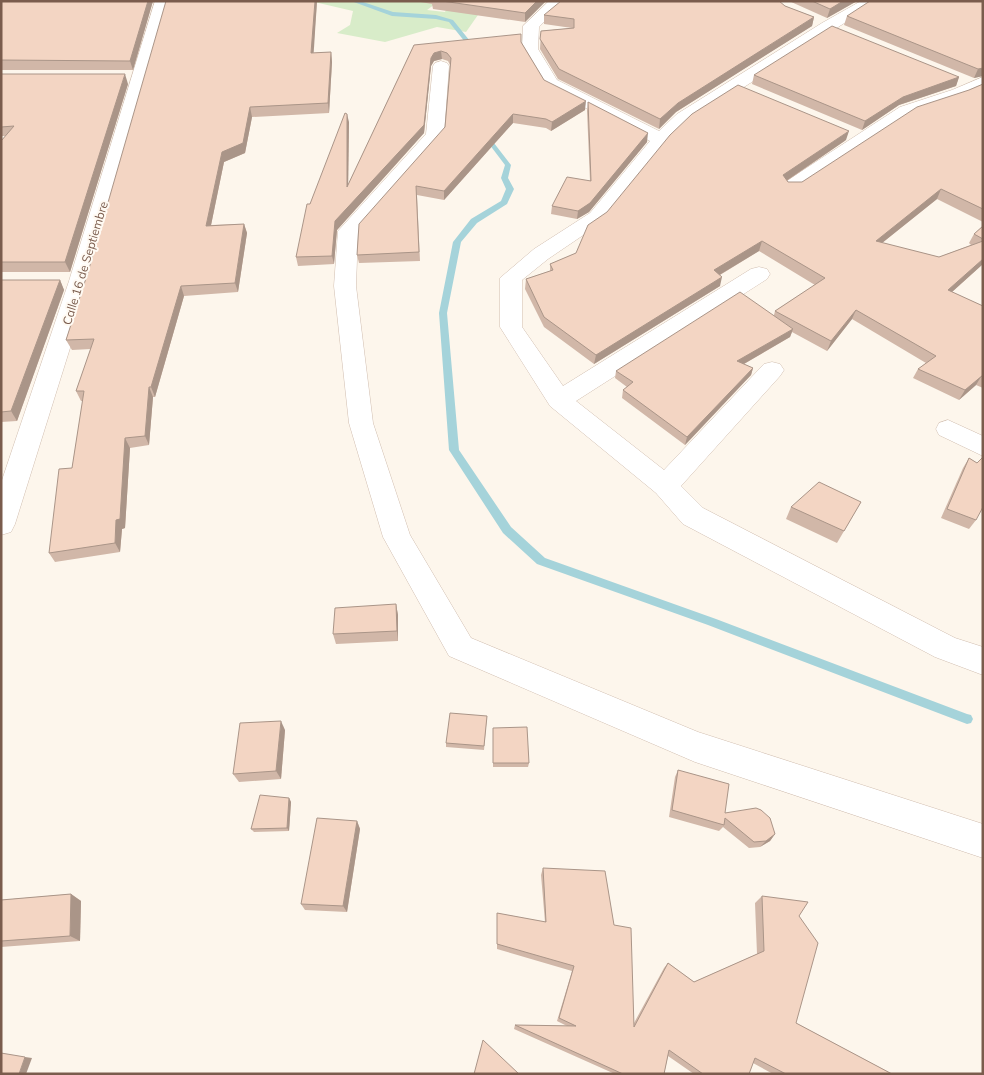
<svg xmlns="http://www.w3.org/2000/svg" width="984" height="1075" font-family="Mulish,sans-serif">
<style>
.green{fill:#d8ecc9}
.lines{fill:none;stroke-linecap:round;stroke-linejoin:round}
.stream{fill:#a5d3da;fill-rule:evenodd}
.minor-casing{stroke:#d1beb0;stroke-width:1}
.minor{fill:#fff;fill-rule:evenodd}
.wall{fill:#d1b7a8}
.shaded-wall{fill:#aa9588}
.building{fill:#f3d5c3;stroke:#aa9588}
.labels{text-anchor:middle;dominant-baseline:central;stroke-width:4;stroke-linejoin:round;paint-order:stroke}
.far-street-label{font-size:12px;fill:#7a5c4d;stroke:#fffaf3}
</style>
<rect width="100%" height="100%" fill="#fdf6ec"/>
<path class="green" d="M 310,1 L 439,1 L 427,10 L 445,12 L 450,1 L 480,12 L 466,32 L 437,27 L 385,42 L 337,33 L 350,25 L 353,11 Z"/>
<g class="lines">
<g class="stream">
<path d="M 351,1 L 360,1 L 393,12 L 436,15 L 453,20 L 478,51 L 473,52 L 449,22 L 436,19 L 392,16 Z"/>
<path d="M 483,134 L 487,134 L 511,165 L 508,178 L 514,189 L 507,204 L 477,223 L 461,242 L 447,313 L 459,450 L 511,527 L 545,558 L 716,619 L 967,714 L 971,715 L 973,719 L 971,723 L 967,724 L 708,625 L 537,564 L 503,533 L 449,450 L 439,313 L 453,242 L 471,219 L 501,201 L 506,189 L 501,178 L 505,165 L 483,136 Z"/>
</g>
<g class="minor-casing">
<g id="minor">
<path d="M 155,1 L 170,1 L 91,281 L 15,524 L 11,532 L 1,535 L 1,483 L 69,281 Z"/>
<path d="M 549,1 L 568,1 L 555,10 L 539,27 L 538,49 L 557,80 L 659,131 L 677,114 L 822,23 L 861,1 L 879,1 L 689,122 L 667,143 L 604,221 L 548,259 L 522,280 L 522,327 L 563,386 L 751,269 L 759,267 L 767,269 L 770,274 L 767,279 L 576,401 L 664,470 L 764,364 L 772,362 L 780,364 L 784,370 L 780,376 L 681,486 L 703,508 L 955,638 L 983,647 L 983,675 L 935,657 L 683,524 L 656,493 L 550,406 L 500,327 L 500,278 L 534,249 L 590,213 L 650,141 L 545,87 L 522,49 L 523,26 Z"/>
<path d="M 441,61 L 447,63 L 449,66 L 444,135 L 358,232 L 356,286 L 373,423 L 410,535 L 471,638 L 698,732 L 983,824 L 983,858 L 695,762 L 449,656 L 383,537 L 349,423 L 334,286 L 338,231 L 426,134 L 433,66 L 435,63 Z"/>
<path d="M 983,77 L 983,89 L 964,98 L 912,115 L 799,190 L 785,190 L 782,186 L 785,182 L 900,107 L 952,90 Z"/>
<path d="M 948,420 L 983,436 L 983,456 L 939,435 L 936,429 L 939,423 Z"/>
</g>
</g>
<use href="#minor" class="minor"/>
</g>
<g class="wall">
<path d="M 1,1 L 153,1 L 133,70 L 1,70 Z"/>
<path d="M 317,1 L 313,53 L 331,52 L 332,62 L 329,113 L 252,117 L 245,153 L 224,162 L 211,225 L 244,224 L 247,233 L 238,292 L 184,296 L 155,397 L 153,397 L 149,445 L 130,448 L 125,528 L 122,529 L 120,552 L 55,562 L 49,553 L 72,468 L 83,401 L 81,401 L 76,391 L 91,349 L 72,350 L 66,340 L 88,272 Z"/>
<path d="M 415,1 L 546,1 L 525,22 L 433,9 L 432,4 Z"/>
<path d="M 789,1 L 857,1 L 827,18 Z"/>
<path d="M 983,1 L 983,76 L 974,78 L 844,25 L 847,16 Z"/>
<path d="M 785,6 L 814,17 L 812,26 L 676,112 L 659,129 L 558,79 L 540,49 L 541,31 L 572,28 L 544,24 L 544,15 Z"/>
<path d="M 521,42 L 544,80 L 585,110 L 551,131 L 546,128 L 513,123 L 444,200 L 417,195 L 420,261 L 359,263 L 357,255 L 445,127 L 450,65 L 448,61 L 442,59 L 434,61 L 431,66 L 424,133 L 337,230 L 334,264 L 298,266 L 296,257 L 310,204 L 349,122 L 348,185 L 414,45 Z"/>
<path d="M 1,74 L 128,84 L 70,272 L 1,272 L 1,141 L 6,136 L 1,136 Z"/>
<path d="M 754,75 L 959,77 L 956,86 L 899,105 L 862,130 L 752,84 Z"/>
<path d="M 983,84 L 983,222 L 937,199 L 882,243 L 939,257 L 971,245 L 969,243 L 974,234 L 983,226 L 983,264 L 952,292 L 983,306 L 983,388 L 976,385 L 959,400 L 913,378 L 918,369 L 926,363 L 852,319 L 827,351 L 792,332 L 790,337 L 744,364 L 753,368 L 751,375 L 685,445 L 622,398 L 623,390 L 627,387 L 615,378 L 616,371 L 774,315 L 775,311 L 815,285 L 759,251 L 720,275 L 720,286 L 594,364 L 544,327 L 525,289 L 526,279 L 550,271 L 550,264 L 846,140 L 787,181 L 788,182 L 802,182 L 969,90 Z"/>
<path d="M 588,102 L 647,142 L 589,212 L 577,219 L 551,214 L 552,206 L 590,181 L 587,111 Z"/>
<path d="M 1,280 L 60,280 L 64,290 L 17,421 L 1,422 Z"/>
<path d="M 969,458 L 977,463 L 976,520 L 969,529 L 941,518 L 963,468 Z"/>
<path d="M 861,502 L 837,543 L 786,519 L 791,507 Z"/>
<path d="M 396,604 L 398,615 L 398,641 L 336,644 L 333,634 Z"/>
<path d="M 487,716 L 484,750 L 446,747 L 446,743 Z"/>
<path d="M 285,730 L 281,779 L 239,782 L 233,774 Z"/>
<path d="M 493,733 L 529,763 L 528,767 L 493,767 Z"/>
<path d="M 678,770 L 725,813 L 775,834 L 770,841 L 760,847 L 749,848 L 723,827 L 719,831 L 669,817 L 675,777 Z"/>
<path d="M 289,798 L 291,802 L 289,831 L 254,832 L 251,829 Z"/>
<path d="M 357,821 L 360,829 L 347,912 L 305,910 L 301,904 Z"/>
<path d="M 543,868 L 614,925 L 634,1023 L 664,968 L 668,963 L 694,982 L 757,954 L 755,903 L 762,896 L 799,916 L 796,1023 L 892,1074 L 773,1074 L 753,1063 L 749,1074 L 694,1074 L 668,1056 L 664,1074 L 615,1074 L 514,1029 L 515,1025 L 567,1026 L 557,1021 L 572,971 L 497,949 L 497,913 L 545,922 L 541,875 Z"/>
<path d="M 71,894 L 81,901 L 80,941 L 1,947 L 1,900 Z"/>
</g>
<g class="shaded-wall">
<path d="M 148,1 L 153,1 L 133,70 L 130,61 Z"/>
<path d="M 315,1 L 317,1 L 313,63 L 311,53 Z"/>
<path d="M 537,1 L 546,1 L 525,22 L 525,13 Z"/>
<path d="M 843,1 L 857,1 L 827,18 L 830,9 Z"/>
<path d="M 814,17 L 812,26 L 676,112 L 659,129 L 660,119 L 678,103 Z"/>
<path d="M 441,51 L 442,59 L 434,61 L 431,66 L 424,133 L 337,230 L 334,264 L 332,256 L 335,221 L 431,58 L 434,53 Z"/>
<path d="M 331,52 L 332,62 L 329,113 L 328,103 Z"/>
<path d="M 983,68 L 983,76 L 974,78 L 978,69 Z"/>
<path d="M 125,74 L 128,84 L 70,272 L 65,262 Z"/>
<path d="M 959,77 L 956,86 L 899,105 L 862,130 L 865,121 L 903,97 Z"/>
<path d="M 586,101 L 585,110 L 551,131 L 552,122 Z"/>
<path d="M 250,107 L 252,117 L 245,153 L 224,162 L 209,235 L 206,226 L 222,152 Z"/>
<path d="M 347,114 L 349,122 L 348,196 L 347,187 Z"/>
<path d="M 513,114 L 513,123 L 444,200 L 444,191 Z"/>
<path d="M 849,131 L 846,140 L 780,185 L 783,175 Z"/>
<path d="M 648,133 L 647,142 L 589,212 L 577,219 L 578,211 Z"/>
<path d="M 941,189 L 937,199 L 872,251 L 876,241 Z"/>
<path d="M 244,224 L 247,233 L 238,292 L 235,283 Z"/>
<path d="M 762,241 L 759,251 L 711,280 L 714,270 Z"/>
<path d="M 983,259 L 983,264 L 943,300 L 948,290 Z"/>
<path d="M 722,277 L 720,286 L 594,364 L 596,355 Z"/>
<path d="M 60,280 L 64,290 L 17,421 L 11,411 Z"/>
<path d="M 181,286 L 184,296 L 155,397 L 151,387 Z"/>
<path d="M 856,310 L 852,319 L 827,351 L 831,341 Z"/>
<path d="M 793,329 L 790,337 L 735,369 L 737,361 Z"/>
<path d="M 753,368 L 751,375 L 685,445 L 687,437 Z"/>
<path d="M 982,375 L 976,385 L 959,400 L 965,390 Z"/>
<path d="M 149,387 L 153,397 L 149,445 L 145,436 Z"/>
<path d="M 125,438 L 130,448 L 125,528 L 122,529 L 120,552 L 115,543 L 116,520 Z"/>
<path d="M 396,604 L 398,615 L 398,641 L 397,631 Z"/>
<path d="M 281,721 L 285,730 L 281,779 L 276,771 Z"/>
<path d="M 289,798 L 291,802 L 289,831 L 287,828 Z"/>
<path d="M 357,821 L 360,829 L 347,912 L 343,906 Z"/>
<path d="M 775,834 L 770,841 L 760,847 L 766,841 Z"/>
<path d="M 71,894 L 81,901 L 80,941 L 70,936 Z"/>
<path d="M 25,1057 L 32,1058 L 26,1074 L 19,1074 Z"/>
</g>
<g class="building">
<path d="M 1,1 L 148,1 L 130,61 L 1,60 Z"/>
<path d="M 166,1 L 315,1 L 311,53 L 331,52 L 328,103 L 250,107 L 243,143 L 222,152 L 206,226 L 244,224 L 235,283 L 181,286 L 151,387 L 149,387 L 145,436 L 125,438 L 120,519 L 116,520 L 115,543 L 49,553 L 59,469 L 72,468 L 84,391 L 76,391 L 94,339 L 66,340 L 88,272 Z"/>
<path d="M 442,1 L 537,1 L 525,13 Z"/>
<path d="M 561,1 L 779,1 L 785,6 L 814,17 L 678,103 L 660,119 L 559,69 L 540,39 L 541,31 L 574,28 L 574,19 L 544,15 Z"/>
<path d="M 812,1 L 843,1 L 830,9 Z"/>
<path d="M 870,1 L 983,1 L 983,68 L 978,69 L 847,16 Z"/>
<path d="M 832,26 L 959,77 L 903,97 L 865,121 L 754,75 Z"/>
<path d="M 521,34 L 521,42 L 544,80 L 586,101 L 552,122 L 546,119 L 513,114 L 444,191 L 416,186 L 419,252 L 357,255 L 359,224 L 445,127 L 451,58 L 447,53 L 441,51 L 434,53 L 431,58 L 424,125 L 335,221 L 332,256 L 296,257 L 307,204 L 310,204 L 345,113 L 347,114 L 347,187 L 414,45 Z"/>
<path d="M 1,74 L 125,74 L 65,262 L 1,262 L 1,141 L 14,126 L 1,127 Z"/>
<path d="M 983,84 L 983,209 L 941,189 L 876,241 L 939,257 L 983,241 L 983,259 L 948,290 L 983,306 L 983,375 L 965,390 L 918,369 L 936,356 L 856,310 L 831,341 L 775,311 L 825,278 L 762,241 L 714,270 L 722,277 L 596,355 L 544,317 L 526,279 L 553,270 L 550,264 L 576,253 L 588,225 L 607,212 L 670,135 L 692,114 L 738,85 L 849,131 L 783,175 L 788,182 L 802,182 L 917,107 L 969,90 Z"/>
<path d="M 588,102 L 648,133 L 590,203 L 578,211 L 552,206 L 567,177 L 591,181 Z"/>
<path d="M 983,226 L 983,239 L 974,234 Z"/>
<path d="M 1,280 L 60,280 L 11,411 L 1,412 Z"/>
<path d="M 740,292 L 793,329 L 737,361 L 753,368 L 687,437 L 623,390 L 633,382 L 616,371 Z"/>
<path d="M 983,457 L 983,507 L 976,520 L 947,509 L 969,458 L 977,463 Z"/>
<path d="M 819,482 L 861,502 L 844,531 L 791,507 Z"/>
<path d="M 396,604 L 397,631 L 333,634 L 335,608 Z"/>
<path d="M 450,713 L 487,716 L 484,746 L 446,743 Z"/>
<path d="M 281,721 L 276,771 L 233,774 L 240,723 Z"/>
<path d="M 527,727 L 529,763 L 493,763 L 493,728 Z"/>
<path d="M 678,770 L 729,784 L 725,813 L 756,808 L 761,810 L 770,818 L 775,834 L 766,841 L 754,842 L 725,818 L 724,825 L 672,810 Z"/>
<path d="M 260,795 L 289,798 L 287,828 L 251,829 Z"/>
<path d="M 317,818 L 357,821 L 343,906 L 301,904 Z"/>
<path d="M 543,868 L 605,871 L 614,925 L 631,928 L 634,1027 L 668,963 L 694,982 L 764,951 L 762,896 L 808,902 L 799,916 L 818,943 L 796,1023 L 892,1074 L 786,1074 L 755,1058 L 749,1074 L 703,1074 L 669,1050 L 664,1074 L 623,1074 L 515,1025 L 576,1026 L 559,1018 L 574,966 L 497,944 L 497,913 L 546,922 Z"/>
<path d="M 71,894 L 70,936 L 1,941 L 1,900 Z"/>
<path d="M 483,1040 L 519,1074 L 474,1074 Z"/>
<path d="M 1,1053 L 25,1057 L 19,1074 L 1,1074 Z"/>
</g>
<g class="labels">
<g class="far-street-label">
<text transform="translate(85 263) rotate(-73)">Calle 16 de Septiembre</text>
</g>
</g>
<rect width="984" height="1075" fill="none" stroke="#7a5c4d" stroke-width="5"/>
</svg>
